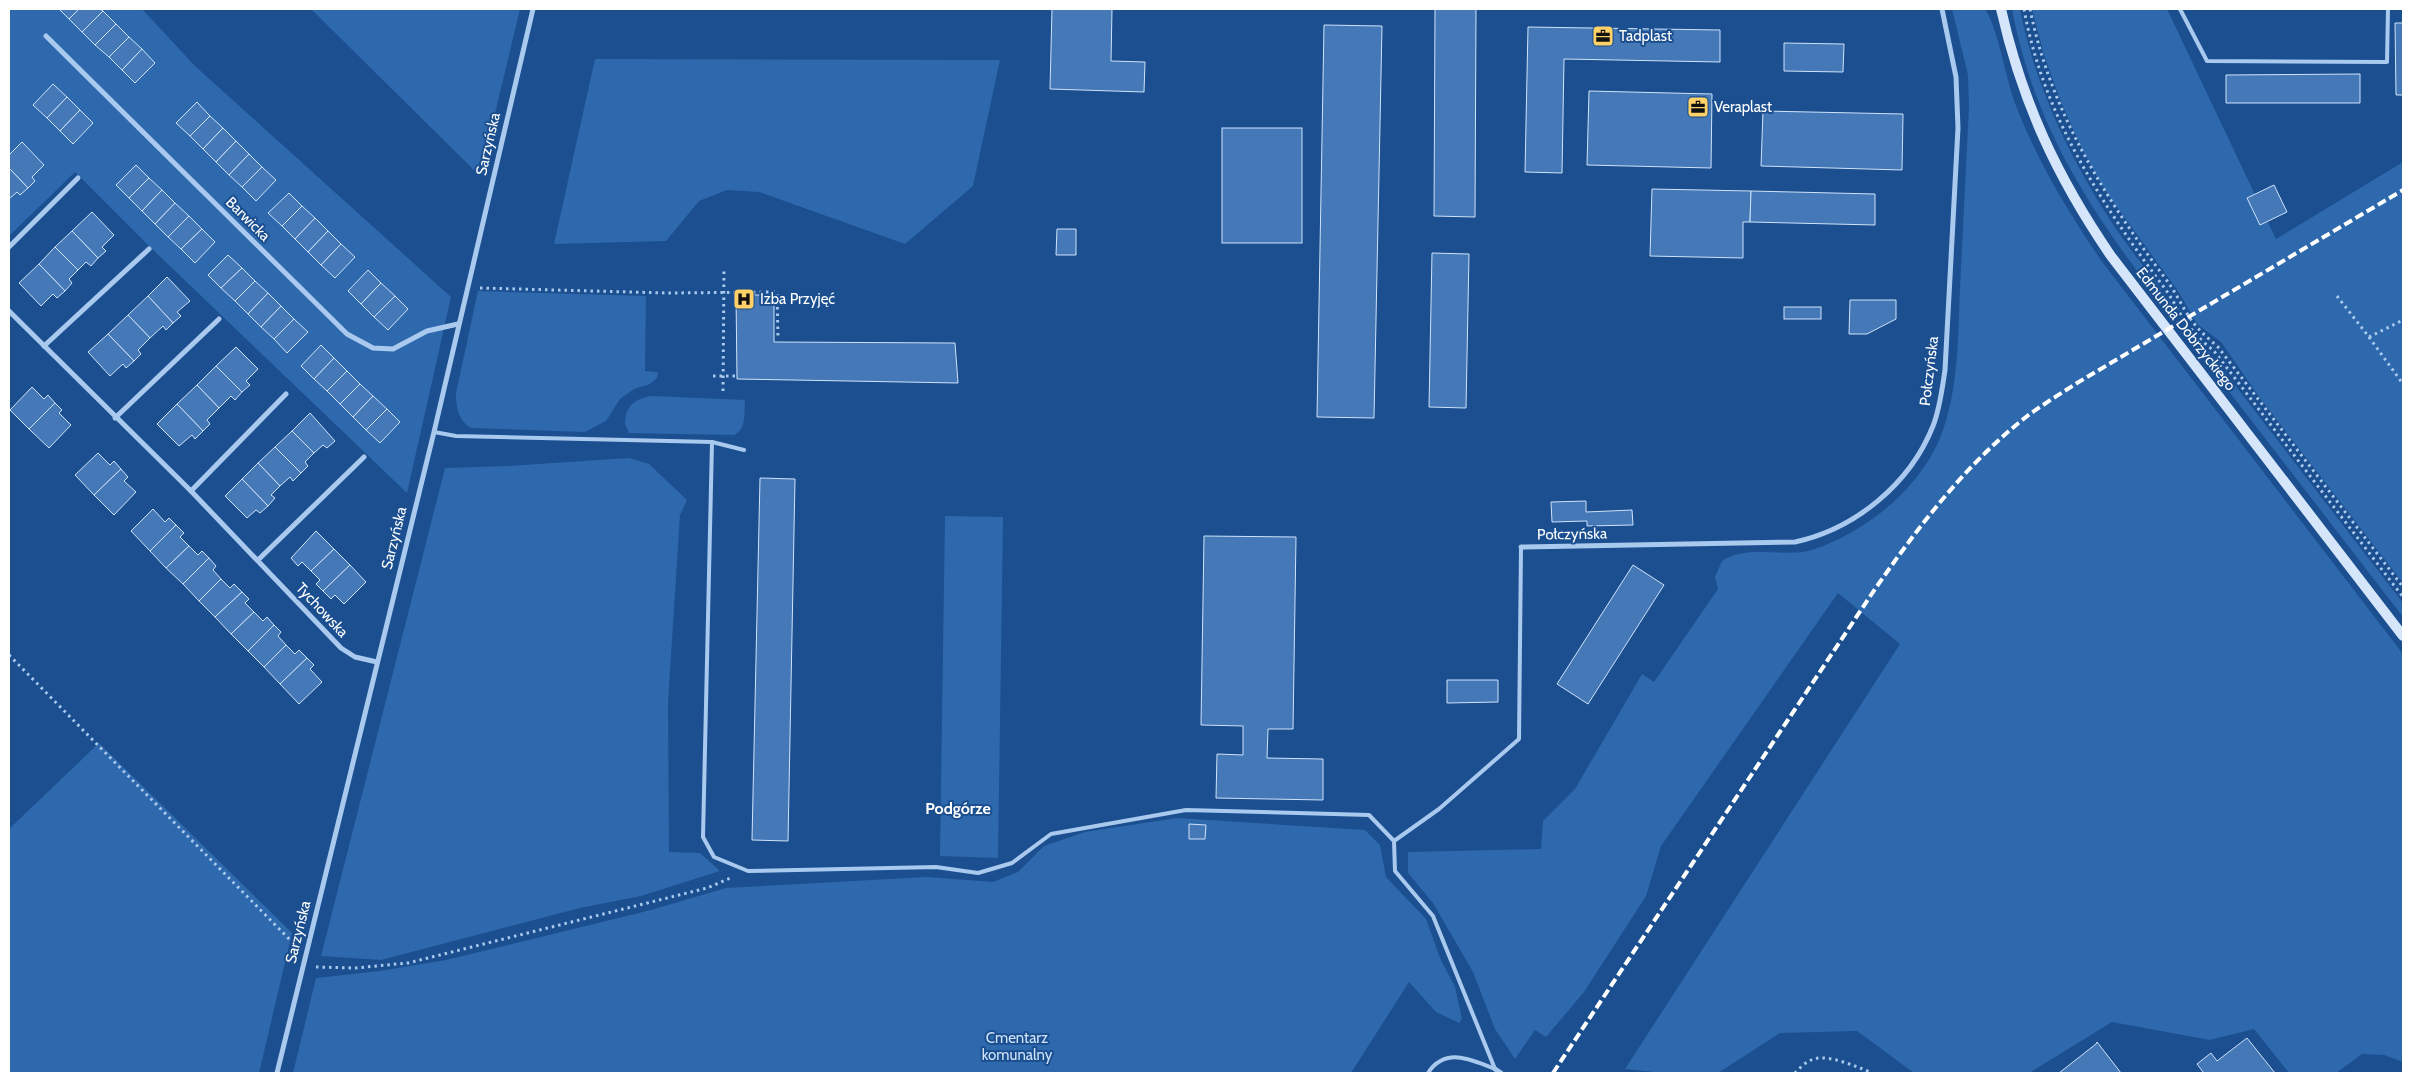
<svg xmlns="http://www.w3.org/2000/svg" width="2412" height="1082" font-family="Cabin,sans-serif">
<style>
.green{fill:#2e69ad}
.building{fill:#4478b7;stroke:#cfe3fa}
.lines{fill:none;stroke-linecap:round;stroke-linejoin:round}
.path{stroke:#a9c9ee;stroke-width:3;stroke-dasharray:2.5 4;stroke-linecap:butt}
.lane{stroke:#a9c9ee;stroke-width:4}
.street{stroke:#a9c9ee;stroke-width:5}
.secondary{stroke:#d6e6fa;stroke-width:10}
.rail{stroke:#fff;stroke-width:4;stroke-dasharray:9 4;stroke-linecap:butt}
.labels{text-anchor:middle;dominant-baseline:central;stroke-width:4;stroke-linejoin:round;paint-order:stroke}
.poi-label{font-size:15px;fill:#fff;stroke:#1b4f8f;text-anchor:start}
.street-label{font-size:15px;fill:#fff;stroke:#1b4f8f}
.park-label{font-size:15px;fill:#cfe3fa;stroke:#1b4f8f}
.neighbourhood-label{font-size:16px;font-weight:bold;fill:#fff;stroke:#1b4f8f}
</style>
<rect width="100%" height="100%" fill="#1b4f8f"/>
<g class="green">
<path d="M 9,9 L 142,9 L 195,66 L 451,297 L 407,493 L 147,244 L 75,172 L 9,236 Z"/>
<path d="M 311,9 L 520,9 L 480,176 Z"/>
<path d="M 1952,9 L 1985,9 C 1999,31 2005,76 2015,103 C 2037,161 2068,212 2103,263 L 2403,654 L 2403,1062 L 2384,1055 L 2362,1054 L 2336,1073 L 2289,1073 L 2254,1029 L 2210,1040 L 2112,1022 L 2029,1073 L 1914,1073 L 1857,1031 L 1780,1033 L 1718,1073 L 1664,1073 L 1625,1069 L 1900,644 L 1838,593 L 1661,846 L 1646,896 L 1584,992 L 1546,1037 L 1535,1030 L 1515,1059 L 1495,1029 L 1473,972 L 1433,903 L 1408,873 L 1408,852 L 1541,849 L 1543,821 L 1575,789 L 1642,674 L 1654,682 L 1718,589 L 1715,577 L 1722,561 C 1743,546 1778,555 1803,552 C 1824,548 1850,534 1868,522 C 1901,500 1932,465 1944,427 C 1959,382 1958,334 1960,288 C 1963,228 1966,167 1969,107 L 1968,75 Z"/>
<path d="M 2012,9 L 2020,9 C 2036,91 2074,167 2121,236 C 2140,263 2162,288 2179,316 L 2173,319 C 2097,219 2036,135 2012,9 Z"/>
<path d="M 2032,9 L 2167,9 L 2276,239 L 2403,162 L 2403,583 L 2260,398 L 2221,342 L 2197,324 L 2178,291 L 2106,192 L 2083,151 L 2061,102 L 2044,55 Z"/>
<path d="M 595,59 L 1000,60 L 973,186 L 905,244 L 759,192 L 727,190 L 699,201 L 666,241 L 554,244 Z"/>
<path d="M 478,291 L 646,296 L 645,371 L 658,372 L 657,378 L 650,384 L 634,389 L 620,399 L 606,421 L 585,432 L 471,428 C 458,420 456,407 456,393 Z"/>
<path d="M 2184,325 L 2211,354 L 2403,603 L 2403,617 L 2180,328 Z"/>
<path d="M 651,396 L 745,400 C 744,412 747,429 734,435 L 629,433 L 625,424 C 625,406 635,399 651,396 Z"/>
<path d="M 629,458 L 649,464 L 687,500 L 680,515 L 668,702 L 669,852 L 700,853 L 720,871 L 641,896 L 580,908 L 381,960 L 321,956 L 445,468 L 507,466 Z"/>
<path d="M 945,516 L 1003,517 L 998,858 L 940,856 Z"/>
<path d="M 99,743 L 292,933 L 259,1073 L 9,1073 L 9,829 Z"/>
<path d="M 1177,818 L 1365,830 L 1380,845 L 1386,877 L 1426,919 L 1440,958 L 1455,987 L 1462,1019 L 1459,1023 L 1436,1012 L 1409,982 L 1351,1073 L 293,1073 L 316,978 L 380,971 L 446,960 L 651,910 L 726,888 L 927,877 L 993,882 L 1018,872 L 1044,846 L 1085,832 Z"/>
</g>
<g class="building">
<path d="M 59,9 L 79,9 L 69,19 Z"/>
<path d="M 79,9 L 100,9 L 103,11 L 82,32 L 69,19 Z"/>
<path d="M 1052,9 L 1112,9 L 1111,61 L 1145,62 L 1144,92 L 1050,89 Z"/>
<path d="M 1435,9 L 1476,9 L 1475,217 L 1434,216 Z"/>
<path d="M 103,11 L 116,24 L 95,45 L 82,32 Z"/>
<path d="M 2395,23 L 2403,23 L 2403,95 L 2396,95 Z"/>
<path d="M 116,24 L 129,37 L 109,57 L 95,45 Z"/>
<path d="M 1324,25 L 1382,26 L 1374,418 L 1317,417 Z"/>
<path d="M 1528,27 L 1720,30 L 1720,62 L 1564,59 L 1562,173 L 1525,172 Z"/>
<path d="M 129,37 L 142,49 L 122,70 L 109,57 Z"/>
<path d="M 1784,43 L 1844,44 L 1843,72 L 1784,71 Z"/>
<path d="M 142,49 L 155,63 L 135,83 L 122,70 Z"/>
<path d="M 2360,74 L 2360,103 L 2226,103 L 2226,75 Z"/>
<path d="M 53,84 L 67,97 L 47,118 L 33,105 Z"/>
<path d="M 1589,91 L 1712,94 L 1711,168 L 1587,165 Z"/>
<path d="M 67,97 L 80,110 L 60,131 L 47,118 Z"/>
<path d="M 197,102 L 210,116 L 190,136 L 176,123 Z"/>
<path d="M 80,110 L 93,123 L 73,144 L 60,131 Z"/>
<path d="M 1763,111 L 1903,114 L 1902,170 L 1761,166 Z"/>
<path d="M 210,116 L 223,128 L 203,149 L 190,136 Z"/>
<path d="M 223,128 L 236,141 L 216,162 L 203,149 Z"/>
<rect x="1222" y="128" width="80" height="115"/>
<path d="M 236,141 L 249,154 L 229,175 L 216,162 Z"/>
<path d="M 22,142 L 44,165 L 32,177 L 35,181 L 28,188 L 9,168 L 9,155 Z"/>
<path d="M 249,154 L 262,167 L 242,187 L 229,175 Z"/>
<path d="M 136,165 L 149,178 L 129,198 L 116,185 Z"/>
<path d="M 262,167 L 276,180 L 256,201 L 242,187 Z"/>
<path d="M 9,168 L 28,188 L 20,195 L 17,192 L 9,199 Z"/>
<path d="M 149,178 L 162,190 L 142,211 L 129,198 Z"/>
<path d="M 2274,185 L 2287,212 L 2260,225 L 2247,198 Z"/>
<path d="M 1652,189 L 1751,191 L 1750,222 L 1743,222 L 1743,258 L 1650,256 Z"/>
<path d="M 162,190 L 175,203 L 155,224 L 142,211 Z"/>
<path d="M 1751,191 L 1875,194 L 1875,225 L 1750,222 Z"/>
<path d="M 289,193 L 302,206 L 282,226 L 268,213 Z"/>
<path d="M 175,203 L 189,216 L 168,237 L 155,224 Z"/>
<path d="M 302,206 L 315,218 L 295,239 L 282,226 Z"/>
<path d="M 92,212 L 114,235 L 102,247 L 106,251 L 98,258 L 72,231 Z"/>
<path d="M 189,216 L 202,229 L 181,249 L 168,237 Z"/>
<path d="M 315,218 L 328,231 L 308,252 L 295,239 Z"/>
<path d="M 202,229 L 215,242 L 195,263 L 181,249 Z"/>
<path d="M 1057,229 L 1076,229 L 1076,255 L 1056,255 Z"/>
<path d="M 72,231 L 98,258 L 91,266 L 86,262 L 78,270 L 55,247 Z"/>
<path d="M 328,231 L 341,244 L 321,265 L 308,252 Z"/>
<path d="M 341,244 L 355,257 L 335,278 L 321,265 Z"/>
<path d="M 55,247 L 78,270 L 69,279 L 72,283 L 65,291 L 39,264 Z"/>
<path d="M 1432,253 L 1469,254 L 1466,408 L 1429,407 Z"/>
<path d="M 228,255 L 242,268 L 221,288 L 208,275 Z"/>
<path d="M 39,264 L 65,291 L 57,298 L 53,294 L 41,306 L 19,283 Z"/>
<path d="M 242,268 L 255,281 L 235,301 L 221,288 Z"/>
<path d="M 368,270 L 381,283 L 361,304 L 348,291 Z"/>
<path d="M 167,277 L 190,301 L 177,312 L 181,316 L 173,323 L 148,296 Z"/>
<path d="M 255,281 L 268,293 L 248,314 L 235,301 Z"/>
<path d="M 381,283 L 395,296 L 374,317 L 361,304 Z"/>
<path d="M 268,293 L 281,306 L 261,327 L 248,314 Z"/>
<path d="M 736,295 L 774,295 L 774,342 L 955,343 L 958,383 L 737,379 Z"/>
<path d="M 148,296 L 173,323 L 166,330 L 163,326 L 150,338 L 128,315 Z"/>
<path d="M 395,296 L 408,309 L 388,330 L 374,317 Z"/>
<path d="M 1850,300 L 1896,300 L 1896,319 L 1867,334 L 1849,334 Z"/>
<path d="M 281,306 L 294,319 L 274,339 L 261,327 Z"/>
<rect x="1784" y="307" width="37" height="12"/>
<path d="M 128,315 L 150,338 L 138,350 L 141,354 L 134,361 L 108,334 Z"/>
<path d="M 294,319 L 308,332 L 287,353 L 274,339 Z"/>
<path d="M 108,334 L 134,361 L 126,368 L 123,364 L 110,376 L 88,352 Z"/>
<path d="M 321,345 L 334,358 L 314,379 L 301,366 Z"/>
<path d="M 236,347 L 258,369 L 246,381 L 250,385 L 242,392 L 216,366 Z"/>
<path d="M 334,358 L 347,371 L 327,391 L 314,379 Z"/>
<path d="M 216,366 L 242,392 L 235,400 L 231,396 L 219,408 L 197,385 Z"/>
<path d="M 347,371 L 360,384 L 340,404 L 327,391 Z"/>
<path d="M 360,384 L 373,396 L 353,417 L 340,404 Z"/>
<path d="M 197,385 L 219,408 L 207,420 L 210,424 L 203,431 L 177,404 Z"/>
<path d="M 32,387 L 44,399 L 48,395 L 55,403 L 29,429 L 10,410 Z"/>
<path d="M 373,396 L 387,409 L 366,430 L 353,417 Z"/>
<path d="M 55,403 L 62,410 L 59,413 L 71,425 L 49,448 L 29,429 Z"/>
<path d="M 177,404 L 203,431 L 195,439 L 192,435 L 179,446 L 157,424 Z"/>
<path d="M 387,409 L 400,422 L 380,443 L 366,430 Z"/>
<path d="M 310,413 L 335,441 L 327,448 L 323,445 L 314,453 L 292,431 Z"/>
<path d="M 292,431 L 314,453 L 305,462 L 308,466 L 301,473 L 275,447 Z"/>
<path d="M 275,447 L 301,473 L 293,481 L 290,477 L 280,486 L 258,463 Z"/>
<path d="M 98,453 L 110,465 L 114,461 L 121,469 L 94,495 L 75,475 Z"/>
<path d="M 258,463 L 280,486 L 271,495 L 275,498 L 268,506 L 242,479 Z"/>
<path d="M 121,469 L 128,477 L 124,481 L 136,492 L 114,515 L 94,495 Z"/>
<path d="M 760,478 L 795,479 L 788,841 L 752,840 Z"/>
<path d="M 242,479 L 268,506 L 260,513 L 256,510 L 247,518 L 225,496 Z"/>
<path d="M 1586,501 L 1586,512 L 1632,510 L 1633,525 L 1587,526 L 1587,521 L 1552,522 L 1551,502 Z"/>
<path d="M 153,509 L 165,522 L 169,518 L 176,525 L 150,551 L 131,531 Z"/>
<path d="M 176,525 L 184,533 L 180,537 L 189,546 L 166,568 L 150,551 Z"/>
<path d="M 316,531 L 334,549 L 311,571 L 302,562 L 298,566 L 291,558 Z"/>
<path d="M 1204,536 L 1296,537 L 1293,729 L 1268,729 L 1267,758 L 1323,759 L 1323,800 L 1216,798 L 1217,754 L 1243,755 L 1243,726 L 1201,725 Z"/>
<path d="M 189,546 L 198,555 L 202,551 L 209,558 L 183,584 L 166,568 Z"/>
<path d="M 334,549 L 350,565 L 323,591 L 316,584 L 320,580 L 311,571 Z"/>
<path d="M 209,558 L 216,566 L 213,570 L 221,579 L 199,601 L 183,584 Z"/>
<path d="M 350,565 L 366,582 L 344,604 L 335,595 L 331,599 L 323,591 Z"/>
<path d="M 1633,565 L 1664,585 L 1588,704 L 1557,684 Z"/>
<path d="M 221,579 L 230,588 L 234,584 L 242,592 L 215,617 L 199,601 Z"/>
<path d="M 242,592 L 249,599 L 245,603 L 254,612 L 231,634 L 215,617 Z"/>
<path d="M 254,612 L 263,621 L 267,617 L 274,625 L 248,651 L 231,634 Z"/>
<path d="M 274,625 L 281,632 L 278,636 L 286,645 L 264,667 L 248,651 Z"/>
<path d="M 286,645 L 295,654 L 299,650 L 307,658 L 280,684 L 264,667 Z"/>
<path d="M 307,658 L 314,665 L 310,669 L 322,682 L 299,704 L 280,684 Z"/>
<path d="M 1447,680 L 1498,680 L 1498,702 L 1447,703 Z"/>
<path d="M 1189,824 L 1206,825 L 1205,839 L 1189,839 Z"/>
<path d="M 2247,1038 L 2275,1073 L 2201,1073 L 2203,1072 L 2197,1064 L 2211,1053 L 2217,1061 Z"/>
<path d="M 2097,1042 L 2121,1073 L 2059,1073 L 2096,1044 Z"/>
</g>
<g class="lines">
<g class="path">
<path d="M 2024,9 C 2043,114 2100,202 2163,286 C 2174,300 2180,317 2192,330 C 2198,338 2207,345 2214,351 L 2403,597"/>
<path d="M 2030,9 C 2051,113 2105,198 2168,282 C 2178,296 2185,313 2196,326 C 2203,334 2211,341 2218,347 L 2403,587"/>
<path d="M 480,288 L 668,293 L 777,292 L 778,338"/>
<path d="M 2337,296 L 2369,337 L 2403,320"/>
<path d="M 2369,337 L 2403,384"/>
<path d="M 713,376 L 737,376"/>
<path d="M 723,391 L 724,270"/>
<path d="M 9,655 L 296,946"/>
<path d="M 316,967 L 355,968 L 408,963 L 707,888 L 733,877"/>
<path d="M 1795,1073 C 1800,1068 1806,1061 1814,1059 C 1828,1054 1858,1067 1872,1073"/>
</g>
<g class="lane">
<path d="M 2180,9 L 2207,61 L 2387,62 L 2388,9"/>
<path d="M 434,432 L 456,436 L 712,442 L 744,450"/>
<path d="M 712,442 L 703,837 L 714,857 L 748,871 L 936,867 L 978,873 L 1012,863 L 1051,834 L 1186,810 L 1369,815 L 1394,841 L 1395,871 L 1433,916 L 1495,1069"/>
<path d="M 1394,841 L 1439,809 L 1519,739 L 1521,547"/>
<path d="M 1428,1073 C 1445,1047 1471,1059 1495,1069"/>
</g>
<g class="street">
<path d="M 46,36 L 347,334 L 373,348 L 393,349 L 427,331 L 458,324"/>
<path d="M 9,247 L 78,178"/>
<path d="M 9,311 L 191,491 L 341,648 L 355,657 L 377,662"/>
<path d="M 44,346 L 149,249"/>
<path d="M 115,418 L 219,319"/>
<path d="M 191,491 L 286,394"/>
<path d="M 1521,547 L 1795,542 C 1855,529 1910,484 1933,426 C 1940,408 1942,389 1945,370 L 1958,128 L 1956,77 L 1942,9"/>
<path d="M 258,560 L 364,457"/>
<path d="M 1495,1069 L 1501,1073"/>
<path d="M 277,1073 L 434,432 L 533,9"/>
</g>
<path class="secondary" d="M 2001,9 C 2022,102 2057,177 2111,256 L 2403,636"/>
<path class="rail" d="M 1553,1073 L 1875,589 C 1919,526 1965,465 2026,417 C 2042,405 2060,394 2077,383 L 2403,190"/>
</g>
<defs>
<g id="office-square" transform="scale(1.125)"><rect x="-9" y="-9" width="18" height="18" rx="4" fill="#ffd166" stroke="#1b4f8f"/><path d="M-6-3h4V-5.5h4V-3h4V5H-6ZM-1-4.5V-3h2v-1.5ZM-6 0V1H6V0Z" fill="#111"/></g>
<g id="hospital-square" transform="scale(1.125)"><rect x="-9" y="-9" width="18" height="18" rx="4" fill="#ffd166" stroke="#1b4f8f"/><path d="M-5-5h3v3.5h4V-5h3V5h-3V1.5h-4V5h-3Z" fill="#111"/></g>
</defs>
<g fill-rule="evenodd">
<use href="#office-square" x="1603" y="36"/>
<use href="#office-square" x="1698" y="107"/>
<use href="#hospital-square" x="744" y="299"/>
</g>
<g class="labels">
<g class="poi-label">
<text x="1619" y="36">Tadplast</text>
<text x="1714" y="107">Veraplast</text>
<text x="760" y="299">Izba Przyjęć</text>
</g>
<g class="street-label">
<text transform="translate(488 144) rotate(-77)">Sarzyńska</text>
<text transform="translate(248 219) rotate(45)">Barwicka</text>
<text transform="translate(2186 329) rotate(52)">Edmunda Dobrzyckiego</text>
<text transform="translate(1929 371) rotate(-83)">Połczyńska</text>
<text transform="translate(1572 534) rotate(-1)">Połczyńska</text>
<text transform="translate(394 538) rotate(-76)">Sarzyńska</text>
<text transform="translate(322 610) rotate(47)">Tychowska</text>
<text transform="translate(298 932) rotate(-76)">Sarzyńska</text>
</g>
<g class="park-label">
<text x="1017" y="1038">Cmentarz<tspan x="1017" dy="17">komunalny</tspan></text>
</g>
<g class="neighbourhood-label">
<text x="958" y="808">Podgórze</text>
</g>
</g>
<rect width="2412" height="1082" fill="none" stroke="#ffffff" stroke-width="20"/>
</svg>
